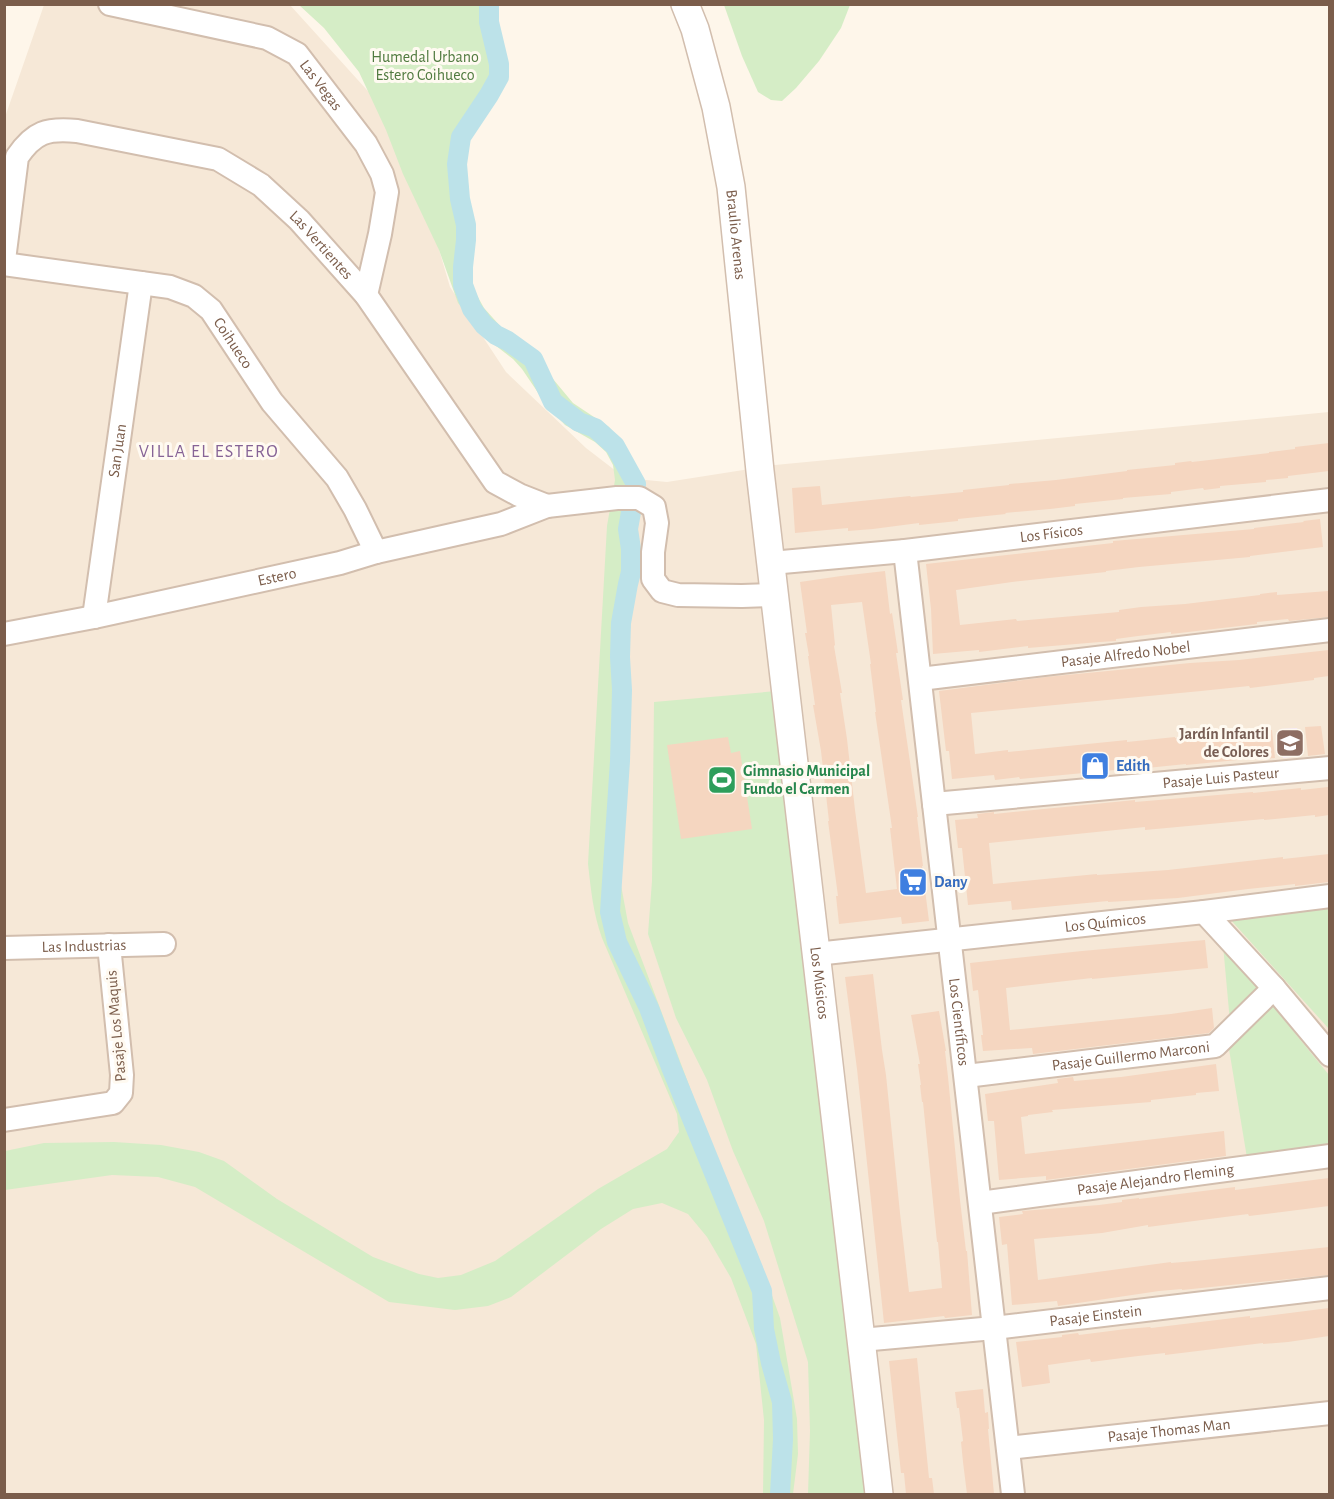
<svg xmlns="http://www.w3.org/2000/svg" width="1334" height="1499" font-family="'Alegreya Sans',sans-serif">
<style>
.residential{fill:#f6e8d7}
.education{fill:#f3e6fa}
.green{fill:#d5edc6}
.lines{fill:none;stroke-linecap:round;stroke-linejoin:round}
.canal{stroke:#bce2e9;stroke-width:20}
.building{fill:#f5d6c0;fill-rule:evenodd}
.minor-casing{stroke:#d2beae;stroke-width:26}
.tertiary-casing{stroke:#d2beae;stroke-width:30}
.minor{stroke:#fff;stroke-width:22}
.tertiary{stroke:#fff;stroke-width:27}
.labels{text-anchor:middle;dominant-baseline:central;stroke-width:6;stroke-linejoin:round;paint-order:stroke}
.park-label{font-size:16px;fill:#507a3f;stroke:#fffaf1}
.street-label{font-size:16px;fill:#7b5d4b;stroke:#fffaf1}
.education-label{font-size:16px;font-weight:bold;fill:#785e54;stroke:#fffaf1;text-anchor:end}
.shop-label{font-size:16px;font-weight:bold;fill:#366cbe;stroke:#fffaf1;text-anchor:start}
.leisure-label{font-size:16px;font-weight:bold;fill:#27864d;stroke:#fffaf1;text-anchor:start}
.neighbourhood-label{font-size:18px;letter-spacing:1.5px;fill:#866396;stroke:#fffaf1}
</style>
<rect width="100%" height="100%" fill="#fef6ea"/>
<path class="residential" d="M 44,5 L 290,5 L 376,100 L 423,195 L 450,287 L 506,372 L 586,448 L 625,478 L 667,482 L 775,465 L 1329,412 L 1329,1494 L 5,1494 L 4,120 Z"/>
<path class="education" d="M 1297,728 L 1300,756 L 1283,758 L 1280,729 Z"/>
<g class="green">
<path d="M 299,5 L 489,5 L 495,50 L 490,76 L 463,123 L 458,172 L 464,221 L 468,266 L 474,290 L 484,308 L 501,327 L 536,352 L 548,373 L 573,403 L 609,427 L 632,458 L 639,479 L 631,546 L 621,885 L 628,923 L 727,1186 L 757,1253 L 780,1318 L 797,1419 L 798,1454 L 793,1494 L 763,1494 L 764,1420 L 756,1344 L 731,1278 L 707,1237 L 688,1214 L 662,1203 L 633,1209 L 601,1229 L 511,1297 L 488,1306 L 455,1310 L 389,1302 L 195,1187 L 158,1177 L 112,1175 L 5,1190 L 5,1151 L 44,1143 L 114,1142 L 161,1145 L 199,1152 L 224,1161 L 277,1199 L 373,1257 L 419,1274 L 438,1278 L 461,1275 L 495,1261 L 598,1189 L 667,1149 L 679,1132 L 677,1114 L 602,938 C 593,913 591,890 588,864 L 607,526 L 615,480 L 613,465 L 606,452 L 595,442 L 565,425 L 547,406 L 522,369 L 513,359 L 491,342 L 480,330 L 458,303 L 439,250 L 403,174 L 386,130 L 359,72 L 324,28 Z"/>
<path d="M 724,5 L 724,4 L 850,5 L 841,28 L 819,61 L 796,88 L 782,101 L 771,100 L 758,92 L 742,56 Z"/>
<path d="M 777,691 L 873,1494 L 808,1494 L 810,1431 L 808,1362 L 764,1221 L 733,1151 L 707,1080 L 676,1018 L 648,934 L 652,881 L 654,702 Z"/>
<path d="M 1329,908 L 1329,1029 L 1230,919 Z"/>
<path d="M 1223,945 L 1260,991 L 1230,1022 Z"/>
<path d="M 1272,1005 L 1329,1075 L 1329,1147 L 1247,1158 L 1228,1043 Z"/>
</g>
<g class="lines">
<path class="canal" d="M 489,4 L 489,22 L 499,64 L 499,77 L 489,95 L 461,137 L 457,164 L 460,199 L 466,225 L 466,240 L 463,267 L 463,285 L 472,309 L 484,325 L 496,335 L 508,341 L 533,359 L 553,402 L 579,422 L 595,428 L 615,446 L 636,484 L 628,529 L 631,549 L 631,572 L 628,584 L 621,623 L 620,657 L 622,690 L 620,761 L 610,912 L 617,942 L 649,1008 L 671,1067 L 762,1291 L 764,1329 L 771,1363 L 782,1402 L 783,1439 L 780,1494"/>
</g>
<g class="building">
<path d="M 1329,443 L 1329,471 L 1288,476 L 1288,478 L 1266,480 L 1266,482 L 1220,486 L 1220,488 L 1204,490 L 1203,488 L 1171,492 L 1171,494 L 1123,498 L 1123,499 L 1075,504 L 1075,506 L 1050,509 L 1005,513 L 1006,514 L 958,519 L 958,521 L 919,525 L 919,523 L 873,529 L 848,531 L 848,528 L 795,533 L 792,488 L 820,486 L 822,505 L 910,496 L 911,497 L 963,492 L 963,490 L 1009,485 L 1009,484 L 1056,480 L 1127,471 L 1127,470 L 1175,465 L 1175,463 L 1191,461 L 1192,462 L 1269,453 L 1269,452 L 1295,449 L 1295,447 Z"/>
<path d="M 1320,519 L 1323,547 L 1250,556 L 1250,557 L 1139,567 L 1106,571 L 1106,572 L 1012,582 L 956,590 L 960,625 L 1016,619 L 1017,621 L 1119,612 L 1119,610 L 1141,607 L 1185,604 L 1260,595 L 1260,594 L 1277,592 L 1277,595 L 1328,591 L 1329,617 L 1289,621 L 1288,619 L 1257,622 L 1257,624 L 1171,634 L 1171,632 L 1138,636 L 1116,639 L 1116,641 L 1100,642 L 1028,648 L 1028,646 L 979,652 L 979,650 L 933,654 L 931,609 L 926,564 L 1086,546 L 1113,543 L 1113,541 L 1254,529 L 1254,528 L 1304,522 L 1303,521 Z"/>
<path d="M 885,571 L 890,614 L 892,613 L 898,653 L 896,653 L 903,700 L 901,700 L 918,817 L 917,817 L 923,866 L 922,866 L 929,921 L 902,924 L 901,917 L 839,924 L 836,896 L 838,896 L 828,821 L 829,821 L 821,751 L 813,705 L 815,705 L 808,656 L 809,656 L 805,633 L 807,633 L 800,582 L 841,576 ZM 862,602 L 871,664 L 870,664 L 876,712 L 875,712 L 892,828 L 890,828 L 897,889 L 866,893 L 855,810 L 847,739 L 840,693 L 842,693 L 834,646 L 835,645 L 831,605 Z"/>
<path d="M 1329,650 L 1329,676 L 1314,678 L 1314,680 L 1250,688 L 1249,686 L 1201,691 L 971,713 L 975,754 L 1008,750 L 1008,752 L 1127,740 L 1127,742 L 1175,737 L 1175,738 L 1272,730 L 1275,758 L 1258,759 L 1258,758 L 1186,765 L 1186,764 L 1137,769 L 1137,768 L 1020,779 L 1019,777 L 995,780 L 994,775 L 952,779 L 949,751 L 946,751 L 939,691 L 1046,677 L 1190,663 L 1239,660 Z"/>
<path d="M 1321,726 L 1325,754 L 1308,756 L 1305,727 Z"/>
<path d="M 728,737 L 731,753 L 740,751 L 752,829 L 681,839 L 667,745 Z"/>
<path d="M 1328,787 L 1329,815 L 1315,817 L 1315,815 L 1264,820 L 1264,819 L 1145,830 L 1145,827 L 989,843 L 993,884 L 1097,874 L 1097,875 L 1168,870 L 1283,857 L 1283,859 L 1329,854 L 1329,882 L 1295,886 L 1295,884 L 1248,889 L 1178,898 L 1108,902 L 1108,901 L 1012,910 L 1011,901 L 968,905 L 962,848 L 958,848 L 955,820 L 978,818 L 977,814 L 994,812 L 994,814 L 1135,800 L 1135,802 L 1253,792 L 1253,793 L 1301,788 L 1301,790 Z"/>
<path d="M 1205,940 L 1208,968 L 1092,979 L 1092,978 L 1006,988 L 1010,1030 L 1171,1014 L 1212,1008 L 1214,1028 L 1209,1033 L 1033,1054 L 1032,1048 L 983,1051 L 981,1035 L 983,1035 L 978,990 L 973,991 L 970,963 L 1082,951 Z"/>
<path d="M 873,974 L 882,1050 L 886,1075 L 900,1213 L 909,1292 L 942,1288 L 938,1242 L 937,1242 L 923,1102 L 922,1102 L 920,1085 L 921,1085 L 918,1064 L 920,1064 L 911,1015 L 939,1011 L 946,1051 L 945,1051 L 948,1077 L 960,1200 L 966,1251 L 967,1251 L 972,1315 L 945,1318 L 944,1316 L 884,1323 L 857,1069 L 845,977 Z"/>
<path d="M 1216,1064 L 1219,1091 L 1196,1093 L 1196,1095 L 1151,1100 L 1151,1102 L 1052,1110 L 1053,1112 L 1028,1115 L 1028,1116 L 1021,1117 L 1025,1154 L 1224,1131 L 1226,1156 L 1046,1180 L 1046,1176 L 999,1180 L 994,1121 L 988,1121 L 985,1094 L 1058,1083 L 1057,1079 L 1073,1077 L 1074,1081 L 1121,1077 Z"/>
<path d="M 1329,1178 L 1329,1206 L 1249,1216 L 1248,1214 L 1148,1227 L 1148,1225 L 1102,1233 L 1034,1239 L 1038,1280 L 1171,1262 L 1171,1263 L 1195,1261 L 1329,1247 L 1329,1275 L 1182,1290 L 1182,1289 L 1159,1291 L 1058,1306 L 1057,1301 L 1012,1305 L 1007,1244 L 1002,1245 L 999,1217 L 1023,1214 L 1022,1211 L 1099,1205 L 1122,1202 L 1122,1200 L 1139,1198 L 1139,1199 L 1235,1187 L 1235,1190 Z"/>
<path d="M 1329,1308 L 1329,1336 L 1288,1342 L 1263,1344 L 1263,1343 L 1165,1355 L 1165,1353 L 1138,1356 L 1091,1362 L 1090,1359 L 1048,1365 L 1050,1383 L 1022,1387 L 1016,1342 L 1062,1337 L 1062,1335 L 1078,1333 L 1079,1335 L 1126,1329 L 1150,1327 L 1151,1328 L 1250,1316 L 1250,1318 Z"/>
<path d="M 917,1358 L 929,1478 L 932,1478 L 934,1494 L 906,1494 L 904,1473 L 901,1473 L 889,1361 Z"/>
<path d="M 983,1389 L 985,1413 L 988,1412 L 989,1429 L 988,1429 L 994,1494 L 967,1494 L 963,1462 L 961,1442 L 963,1441 L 959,1408 L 957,1408 L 955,1392 Z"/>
</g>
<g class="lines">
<g class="minor-casing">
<g id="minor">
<path id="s1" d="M 110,4 L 267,38 L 297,54 L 366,144 L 382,174 L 387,192 L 380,234 L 366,295"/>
<path id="s2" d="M 4,260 L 17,157 C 34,132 47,128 77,131 L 218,159 L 261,185 L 299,220 L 366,295 L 495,482 L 519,495 L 547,506"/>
<path id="s3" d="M 4,264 L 170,287 L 194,296 L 211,310 L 272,402 L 337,478 L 355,509 L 376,552"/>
<path id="s4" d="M 905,551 L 1013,1494"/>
<path id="s5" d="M 771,563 L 905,551 L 1330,500"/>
<path id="s6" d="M 94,617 L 141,283"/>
<path id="s7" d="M 4,634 L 94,617 L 340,563 L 376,552 L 501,524 L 547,506 L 617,498 L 639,498 L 654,507 L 657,523 L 653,552 L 653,579 L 662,591 L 678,595 L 742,596 L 775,595"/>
<path id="s8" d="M 920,679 L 1330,630"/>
<path id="s9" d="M 934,804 L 1330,768"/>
<path d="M 1204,912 L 1274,988 L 1330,1055"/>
<path id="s10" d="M 4,948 L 164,944"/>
<path id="s11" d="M 816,954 L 1204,912 L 1330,896"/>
<path id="s12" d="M 966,1076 L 1215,1046 L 1274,988"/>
<path d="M 4,1120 L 113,1103 L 121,1093 L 122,1075 L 109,945"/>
<path id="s13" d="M 980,1203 L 1330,1156"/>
<path id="s14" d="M 861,1340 L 994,1328 L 1330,1288"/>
<path id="s15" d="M 1008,1448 L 1330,1413"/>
</g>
</g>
<g class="tertiary-casing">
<g id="tertiary">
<path id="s16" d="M 685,4 L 695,29 L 716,107 L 731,187 L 760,471 L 879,1494"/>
</g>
</g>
<use href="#minor" class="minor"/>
<use href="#tertiary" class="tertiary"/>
</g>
<defs>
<g id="school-square" transform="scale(1.5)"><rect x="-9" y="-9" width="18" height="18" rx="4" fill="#8d6e63" stroke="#fffaf1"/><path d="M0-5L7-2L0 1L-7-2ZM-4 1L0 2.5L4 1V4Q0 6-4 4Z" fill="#fff"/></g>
<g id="shop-square" transform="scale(1.5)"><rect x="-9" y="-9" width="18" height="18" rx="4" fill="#3f7fe0" stroke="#fffaf1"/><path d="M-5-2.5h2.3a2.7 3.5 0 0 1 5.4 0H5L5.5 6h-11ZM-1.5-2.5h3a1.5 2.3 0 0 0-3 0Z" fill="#fff"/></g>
<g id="stadium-square" transform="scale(1.5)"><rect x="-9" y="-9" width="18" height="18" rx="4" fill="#2e9e5b" stroke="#fffaf1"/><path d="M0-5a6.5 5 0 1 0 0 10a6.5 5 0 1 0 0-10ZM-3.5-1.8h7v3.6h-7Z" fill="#fff"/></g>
<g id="supermarket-square" transform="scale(1.5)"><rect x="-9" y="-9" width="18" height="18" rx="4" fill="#3f7fe0" stroke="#fffaf1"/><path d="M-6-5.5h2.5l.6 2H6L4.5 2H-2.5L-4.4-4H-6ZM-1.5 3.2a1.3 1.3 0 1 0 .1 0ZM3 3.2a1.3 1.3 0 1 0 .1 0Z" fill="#fff"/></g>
</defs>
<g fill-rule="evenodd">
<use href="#school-square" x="1290" y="743"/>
<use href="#shop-square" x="1095" y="766"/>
<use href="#stadium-square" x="722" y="780"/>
<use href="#supermarket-square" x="913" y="882"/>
</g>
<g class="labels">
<g class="park-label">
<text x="425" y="57">Humedal Urbano<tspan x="425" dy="18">Estero Coihueco</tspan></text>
</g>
<g class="street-label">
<text stroke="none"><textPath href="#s1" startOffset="234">Las Vegas</textPath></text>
<text stroke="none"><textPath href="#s16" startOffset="237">Braulio Arenas</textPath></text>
<text stroke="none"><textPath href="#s2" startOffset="453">Las Vertientes</textPath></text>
<text stroke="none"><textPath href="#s3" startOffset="255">Coihueco</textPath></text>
<text stroke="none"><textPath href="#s6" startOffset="168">San Juan</textPath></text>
<text stroke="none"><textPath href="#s5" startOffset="282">Los Físicos</textPath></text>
<text stroke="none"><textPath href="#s7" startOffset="279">Estero</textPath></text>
<text stroke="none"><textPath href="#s8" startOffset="207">Pasaje Alfredo Nobel</textPath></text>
<text stroke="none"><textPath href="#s9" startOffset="288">Pasaje Luis Pasteur</textPath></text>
<text stroke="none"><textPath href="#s11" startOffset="291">Los Químicos</textPath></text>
<text stroke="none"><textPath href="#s10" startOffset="80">Las Industrias</textPath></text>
<text stroke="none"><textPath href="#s16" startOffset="990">Los Músicos</textPath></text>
<text stroke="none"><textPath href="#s4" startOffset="474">Los Científicos</textPath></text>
<text transform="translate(116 1026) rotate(-95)">Pasaje Los Maquis</text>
<text stroke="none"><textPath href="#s12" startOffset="166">Pasaje Guillermo Marconi</textPath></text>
<text stroke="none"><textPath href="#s13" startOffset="177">Pasaje Alejandro Fleming</textPath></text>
<text stroke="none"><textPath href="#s14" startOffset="236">Pasaje Einstein</textPath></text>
<text stroke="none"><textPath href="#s15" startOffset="162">Pasaje Thomas Man</textPath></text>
</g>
<g class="education-label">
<text x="1269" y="734">Jardín Infantil<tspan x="1269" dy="18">de Colores</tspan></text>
</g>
<g class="shop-label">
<text x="1116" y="766">Edith</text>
<text x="934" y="882">Dany</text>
</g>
<g class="leisure-label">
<text x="743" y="771">Gimnasio Municipal<tspan x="743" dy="18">Fundo el Carmen</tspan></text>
</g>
<g class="neighbourhood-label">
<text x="209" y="452">VILLA EL ESTERO</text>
</g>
</g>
<rect width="1334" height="1499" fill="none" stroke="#7b5d4b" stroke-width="12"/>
</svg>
